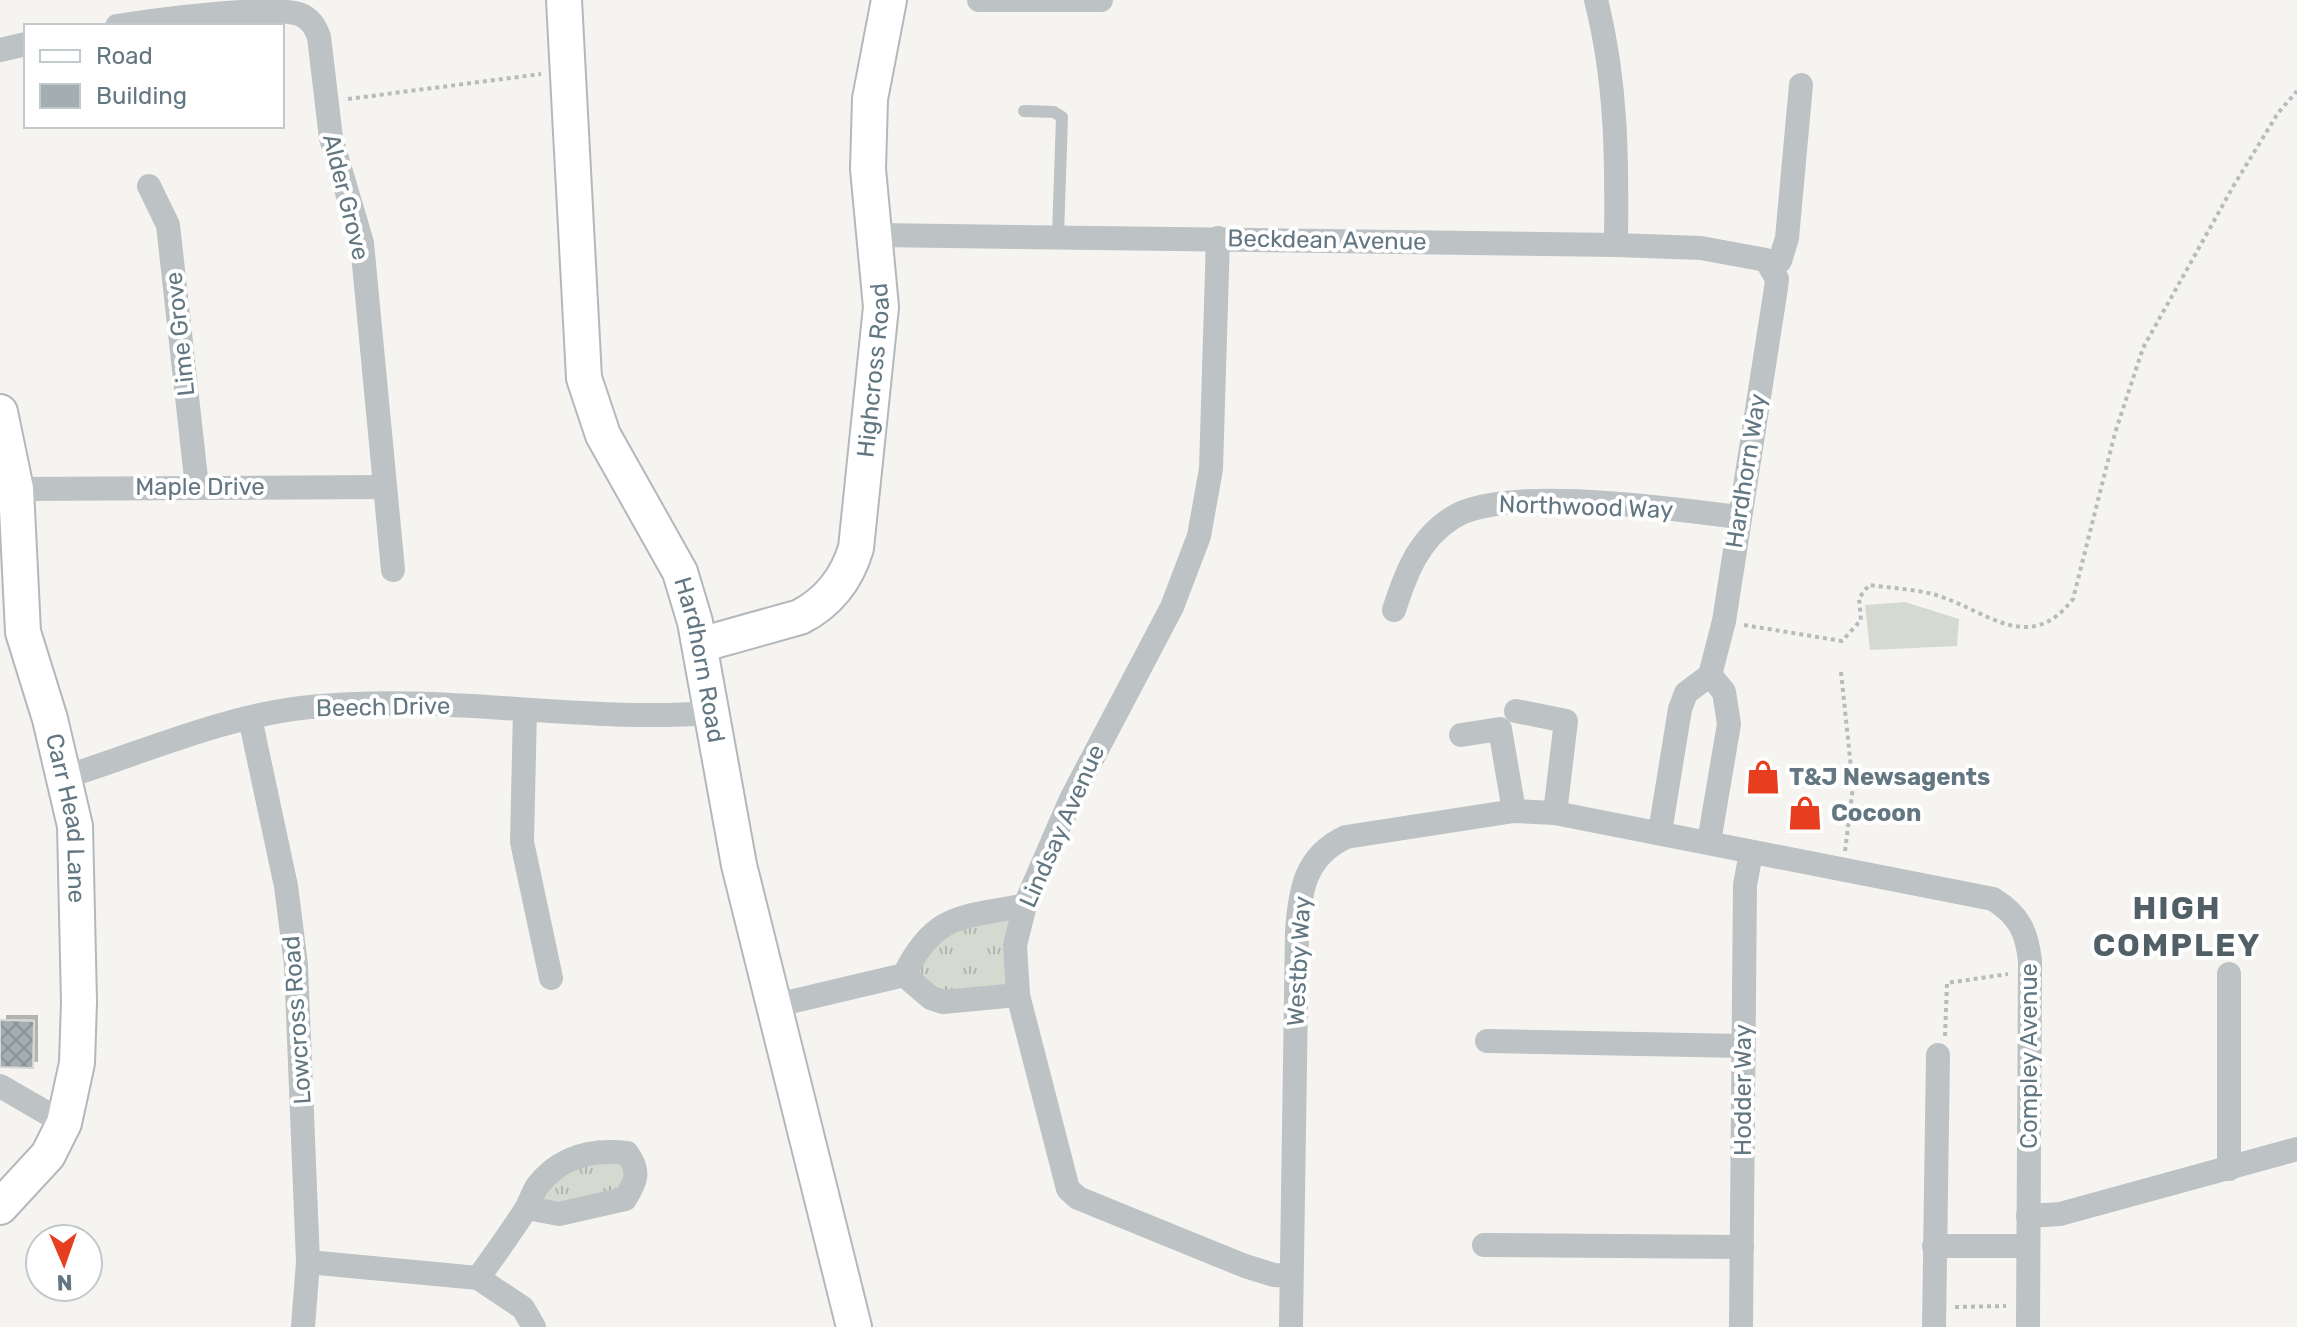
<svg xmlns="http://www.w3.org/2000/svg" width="2297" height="1327" font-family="Rubik,sans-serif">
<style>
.grass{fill:url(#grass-tufts)}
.park{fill:#d4dad0}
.building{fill:url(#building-cross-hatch);stroke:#d6d6d3;stroke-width:2;filter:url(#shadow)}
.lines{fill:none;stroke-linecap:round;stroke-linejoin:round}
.secondary-casing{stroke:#b2b8bc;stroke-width:38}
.path{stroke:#b7bbbd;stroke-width:4;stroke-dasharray:4 4;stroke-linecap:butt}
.lane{stroke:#bdc2c5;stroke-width:12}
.street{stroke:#bdc2c5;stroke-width:24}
.secondary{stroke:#fff;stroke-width:34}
.labels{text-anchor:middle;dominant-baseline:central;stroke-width:8;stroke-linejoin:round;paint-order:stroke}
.street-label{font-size:24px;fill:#637782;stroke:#fff}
.poi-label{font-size:24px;font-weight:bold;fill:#637782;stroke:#fff;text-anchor:start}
.district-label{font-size:32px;font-weight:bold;letter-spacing:2px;fill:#515f67;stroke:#fff}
</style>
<defs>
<pattern id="grass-tufts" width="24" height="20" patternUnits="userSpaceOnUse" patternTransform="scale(2)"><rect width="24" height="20" fill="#d4dad0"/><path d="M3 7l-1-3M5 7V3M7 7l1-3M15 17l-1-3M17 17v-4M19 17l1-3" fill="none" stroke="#b0b6ae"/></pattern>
<pattern id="building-cross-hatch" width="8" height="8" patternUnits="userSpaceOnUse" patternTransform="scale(2)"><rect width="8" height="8" fill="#a4aeb2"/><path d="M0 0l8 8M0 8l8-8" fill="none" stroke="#899296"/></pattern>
<filter id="shadow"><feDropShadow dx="7" dy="-7" stdDeviation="0" flood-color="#0004"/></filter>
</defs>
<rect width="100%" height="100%" fill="#f5f4f0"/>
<g class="grass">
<path d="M 1025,905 L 1018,995 L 919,989 L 918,947 Z"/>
<path d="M 627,1153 L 625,1199 L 527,1208 L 560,1168 Z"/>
</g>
<path class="park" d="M 1905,602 L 1959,619 L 1957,646 L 1870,650 L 1865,605 Z"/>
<path class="building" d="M 0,1020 L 34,1021 L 33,1068 L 0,1067 Z"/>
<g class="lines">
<g class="secondary-casing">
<g id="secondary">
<path id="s1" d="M 564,0 L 584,378 L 603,435 L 680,572 L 695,622 L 739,865 L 854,1327"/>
<path id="s2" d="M 0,412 L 16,489 L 23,632 L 50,719 L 75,826 L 79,1002 L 77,1063 L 64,1123 L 48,1155 L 0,1207"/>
<path id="s3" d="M 700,645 L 800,617 C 829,602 847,578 856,548 L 881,307 L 868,169 L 870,99 L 889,0"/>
</g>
</g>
<g class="path">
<path d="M 348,99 L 541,74"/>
<path d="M 1744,625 L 1842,641 L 1861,620 L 1859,598 L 1869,585 C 1890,588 1915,589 1936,595 C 1988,611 2029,656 2073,599 L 2115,433 L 2143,348 L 2234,185 L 2278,113 L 2297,91"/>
<path d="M 1841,672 L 1853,787 L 1845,851"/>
<path d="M 1945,1036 L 1947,983 L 2008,974"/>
<path d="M 1955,1307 L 2006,1306"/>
</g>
<path class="lane" d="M 1024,111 L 1054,112 L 1062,117 L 1058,235"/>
<g class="street">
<path d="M 979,0 L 1101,0"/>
<path d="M 1596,0 C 1617,82 1617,161 1616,245"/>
<path d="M 117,26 C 154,20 267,5 299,14 C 310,18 315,26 319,37 L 331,138 L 362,243 L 393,570"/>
<path d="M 0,50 L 26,44"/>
<path d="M 149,186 L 168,225 L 197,487"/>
<path d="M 876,235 L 1616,245 L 1701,248 L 1766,260 L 1777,279 L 1776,288 L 1724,621 L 1710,675 L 1686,693 L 1680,709 L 1660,832"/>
<path d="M 1218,238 L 1211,469 L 1199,536 L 1172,607 L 1071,799 L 1025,905 L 1015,945 L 1018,995 L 1068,1189 L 1078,1198 L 1245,1266 L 1274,1275 L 1291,1276"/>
<path d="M 1773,267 L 1780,261 L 1787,238 L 1801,85"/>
<path d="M 16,489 L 384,487"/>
<path d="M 1394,610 C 1406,573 1418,540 1452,518 C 1503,484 1674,509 1738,517"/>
<path d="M 525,710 L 522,842 L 551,978"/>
<path d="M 1516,711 L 1566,721 L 1555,813"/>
<path d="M 250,718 L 286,886 L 296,965 L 308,1262 L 303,1327"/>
<path d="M 1461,735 L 1500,729 L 1514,811"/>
<path d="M 65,777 C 144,752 227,715 310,707 C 443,693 578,723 711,713"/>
<path d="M 1709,842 L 1729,724 L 1724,692 L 1710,675"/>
<path d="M 2229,974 L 2229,1169"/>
<path d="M 904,975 L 931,998 L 943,1002 L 1018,995"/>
<path d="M 777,1005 L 904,975 C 935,912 962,918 1025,905"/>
<path d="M 1487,1041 L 1743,1046"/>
<path d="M 0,1086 L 64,1123"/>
<path d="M 2028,1216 L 2060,1214 L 2297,1149"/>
<path d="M 1484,1245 L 1742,1247"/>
<path d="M 1934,1246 L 2028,1246"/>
<path d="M 308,1262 L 478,1278 L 523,1308 L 534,1327"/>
<path d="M 478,1278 C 494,1256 509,1235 524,1212 C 530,1204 532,1193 538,1185 C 561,1156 592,1149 627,1153 C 640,1171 637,1180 625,1199 L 559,1214 L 527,1208"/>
<path d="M 1291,1327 L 1297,931 C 1300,890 1305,856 1346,837 L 1514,811 L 1555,813 L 1993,899 C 2019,915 2027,932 2030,961 L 2028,1327"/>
<path d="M 1741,1327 L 1745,885 L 1751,853"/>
<path d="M 1934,1327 L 1938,1055"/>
</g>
<use href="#secondary" class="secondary"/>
</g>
<defs>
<g id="shop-bare" transform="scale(2.76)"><path d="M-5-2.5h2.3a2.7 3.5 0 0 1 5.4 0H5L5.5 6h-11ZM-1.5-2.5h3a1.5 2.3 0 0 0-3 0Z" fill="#e63e1f" stroke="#fff" stroke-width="2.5" paint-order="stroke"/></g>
</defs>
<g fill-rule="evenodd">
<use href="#shop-bare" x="1763" y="777"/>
<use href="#shop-bare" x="1805" y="813"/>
</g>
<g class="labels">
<g class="street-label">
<text transform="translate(346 197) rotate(76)">Alder Grove</text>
<text transform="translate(1327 240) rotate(1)">Beckdean Avenue</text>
<text transform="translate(180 334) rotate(-96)">Lime Grove</text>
<text stroke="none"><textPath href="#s3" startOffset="374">Highcross Road</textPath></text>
<text transform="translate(1746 471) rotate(-81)">Hardhorn Way</text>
<text x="200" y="487">Maple Drive</text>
<text transform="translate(1586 507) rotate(2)">Northwood Way</text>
<text stroke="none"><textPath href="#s1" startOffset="686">Hardhorn Road</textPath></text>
<text transform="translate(383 707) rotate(-1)">Beech Drive</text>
<text stroke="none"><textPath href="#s2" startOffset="414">Carr Head Lane</textPath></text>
<text transform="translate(1062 826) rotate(-66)">Lindsay Avenue</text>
<text transform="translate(1299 961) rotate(-87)">Westby Way</text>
<text transform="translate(297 1020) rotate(-94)">Lowcross Road</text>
<text transform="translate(2029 1056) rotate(-90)">Compley Avenue</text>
<text transform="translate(1743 1090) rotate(-90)">Hodder Way</text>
</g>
<g class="poi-label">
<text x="1789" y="777">T&amp;J Newsagents</text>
<text x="1831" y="813">Cocoon</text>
</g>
<g class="district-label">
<text x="2177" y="908">HIGH<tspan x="2177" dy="37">COMPLEY</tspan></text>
</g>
</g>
<rect x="24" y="24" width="260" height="104" fill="#ffffff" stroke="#c1c9cd" stroke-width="2"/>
<rect x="40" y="50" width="40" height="12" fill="#ffffff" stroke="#c1c9cd" stroke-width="2"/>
<text x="96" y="64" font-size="24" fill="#637782">Road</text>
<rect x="40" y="84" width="40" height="24" fill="#a4aeb2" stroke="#c1c9cd" stroke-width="2"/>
<text x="96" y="104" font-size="24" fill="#637782">Building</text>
<g transform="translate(64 1263) rotate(178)"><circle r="38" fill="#ffffff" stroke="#c1c9cd" stroke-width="2"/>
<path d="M0-6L14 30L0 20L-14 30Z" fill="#e63e1f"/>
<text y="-12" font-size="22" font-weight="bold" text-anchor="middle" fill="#637782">N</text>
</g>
</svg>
